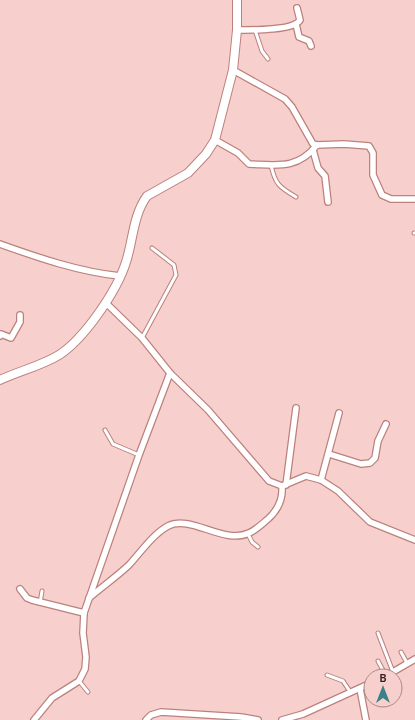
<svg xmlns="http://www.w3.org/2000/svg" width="415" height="720" font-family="'DM Sans',sans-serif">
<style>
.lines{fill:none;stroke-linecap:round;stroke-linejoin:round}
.lane-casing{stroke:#bc817d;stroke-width:5}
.street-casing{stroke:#bc817d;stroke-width:8}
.secondary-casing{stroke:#bc817d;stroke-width:10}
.lane{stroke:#fff;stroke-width:3}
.street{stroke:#fff;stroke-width:5.5}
.secondary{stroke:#fff;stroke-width:8}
</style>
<rect width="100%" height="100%" fill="#f7d0cd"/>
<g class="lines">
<g class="lane-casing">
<g id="lane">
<path d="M 255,30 L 262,51 L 268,59"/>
<path d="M 271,165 C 275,184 279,187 296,197"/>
<path d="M 414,233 L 415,233"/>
<path d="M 142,338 L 176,275 L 174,265 L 152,248"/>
<path d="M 105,430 L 113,444 L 139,455"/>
<path d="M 248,534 L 252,542 L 258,547"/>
<path d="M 40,603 L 42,591"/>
<path d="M 378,633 L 393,672"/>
<path d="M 401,652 L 407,663"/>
<path d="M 378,661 L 386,676"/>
<path d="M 327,675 L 343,681 L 351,693"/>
<path d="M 79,681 L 88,692"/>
</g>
</g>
<g class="street-casing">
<g id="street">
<path d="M 296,24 L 299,37 L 309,41 L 311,46"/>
<path d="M 237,30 C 249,30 294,31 300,20 L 297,8"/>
<path d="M 233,70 L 285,99 L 292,107 L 313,144 L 317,145 L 344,144 L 369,146 L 373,153 L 373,175 L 382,195 L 391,199 L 415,199"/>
<path d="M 215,140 L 238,153 L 249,164 C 277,165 297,170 317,145"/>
<path d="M 313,150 L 318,168 L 325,176 L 328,202"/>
<path d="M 0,244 C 39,258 80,272 120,276"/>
<path d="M 105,302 L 142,338 L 170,373 L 208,410 L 269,481 L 282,486 L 306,476 L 321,480 L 338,491 L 370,522 L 415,540"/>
<path d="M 0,336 L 1,334 L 11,338 L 20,322 L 20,315"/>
<path d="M 329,454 L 361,464 L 370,463 L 375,458 L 378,441 L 386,424"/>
<path d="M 321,480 L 339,413"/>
<path d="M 286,485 L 296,408"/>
<path d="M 20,589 L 27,598 L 32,600 L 84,613"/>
<path d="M 89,598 C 102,587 116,577 129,565 C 141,552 152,535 168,526 C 191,514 223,545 249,533 C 256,530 262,524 268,519 C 278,510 283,499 282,486"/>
<path d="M 386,676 L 415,659"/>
<path d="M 360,689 L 366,720"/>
<path d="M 34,720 L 52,698 L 79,681 L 85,669 L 86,657 L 83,633 L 84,613 L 139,455 L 170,373"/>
<path d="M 146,720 L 151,715 L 161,712 L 241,717 L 258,720"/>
<path d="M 282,720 L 303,714 L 371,683"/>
</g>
</g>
<g class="secondary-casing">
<path id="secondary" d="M 0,380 C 19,371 41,366 59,355 C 84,339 117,291 126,262 C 133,241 133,215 147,196 L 188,173 L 206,154 L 215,140 L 233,70 L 237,30 L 237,0"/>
</g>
<use href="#lane" class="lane"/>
<use href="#street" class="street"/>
<use href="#secondary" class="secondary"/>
</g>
<g transform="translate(383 688)"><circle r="19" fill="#f7d0cd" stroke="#a98986"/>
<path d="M0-3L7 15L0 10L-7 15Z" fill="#3a8288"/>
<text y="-6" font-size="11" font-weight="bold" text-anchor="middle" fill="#351e1c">B</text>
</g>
</svg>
